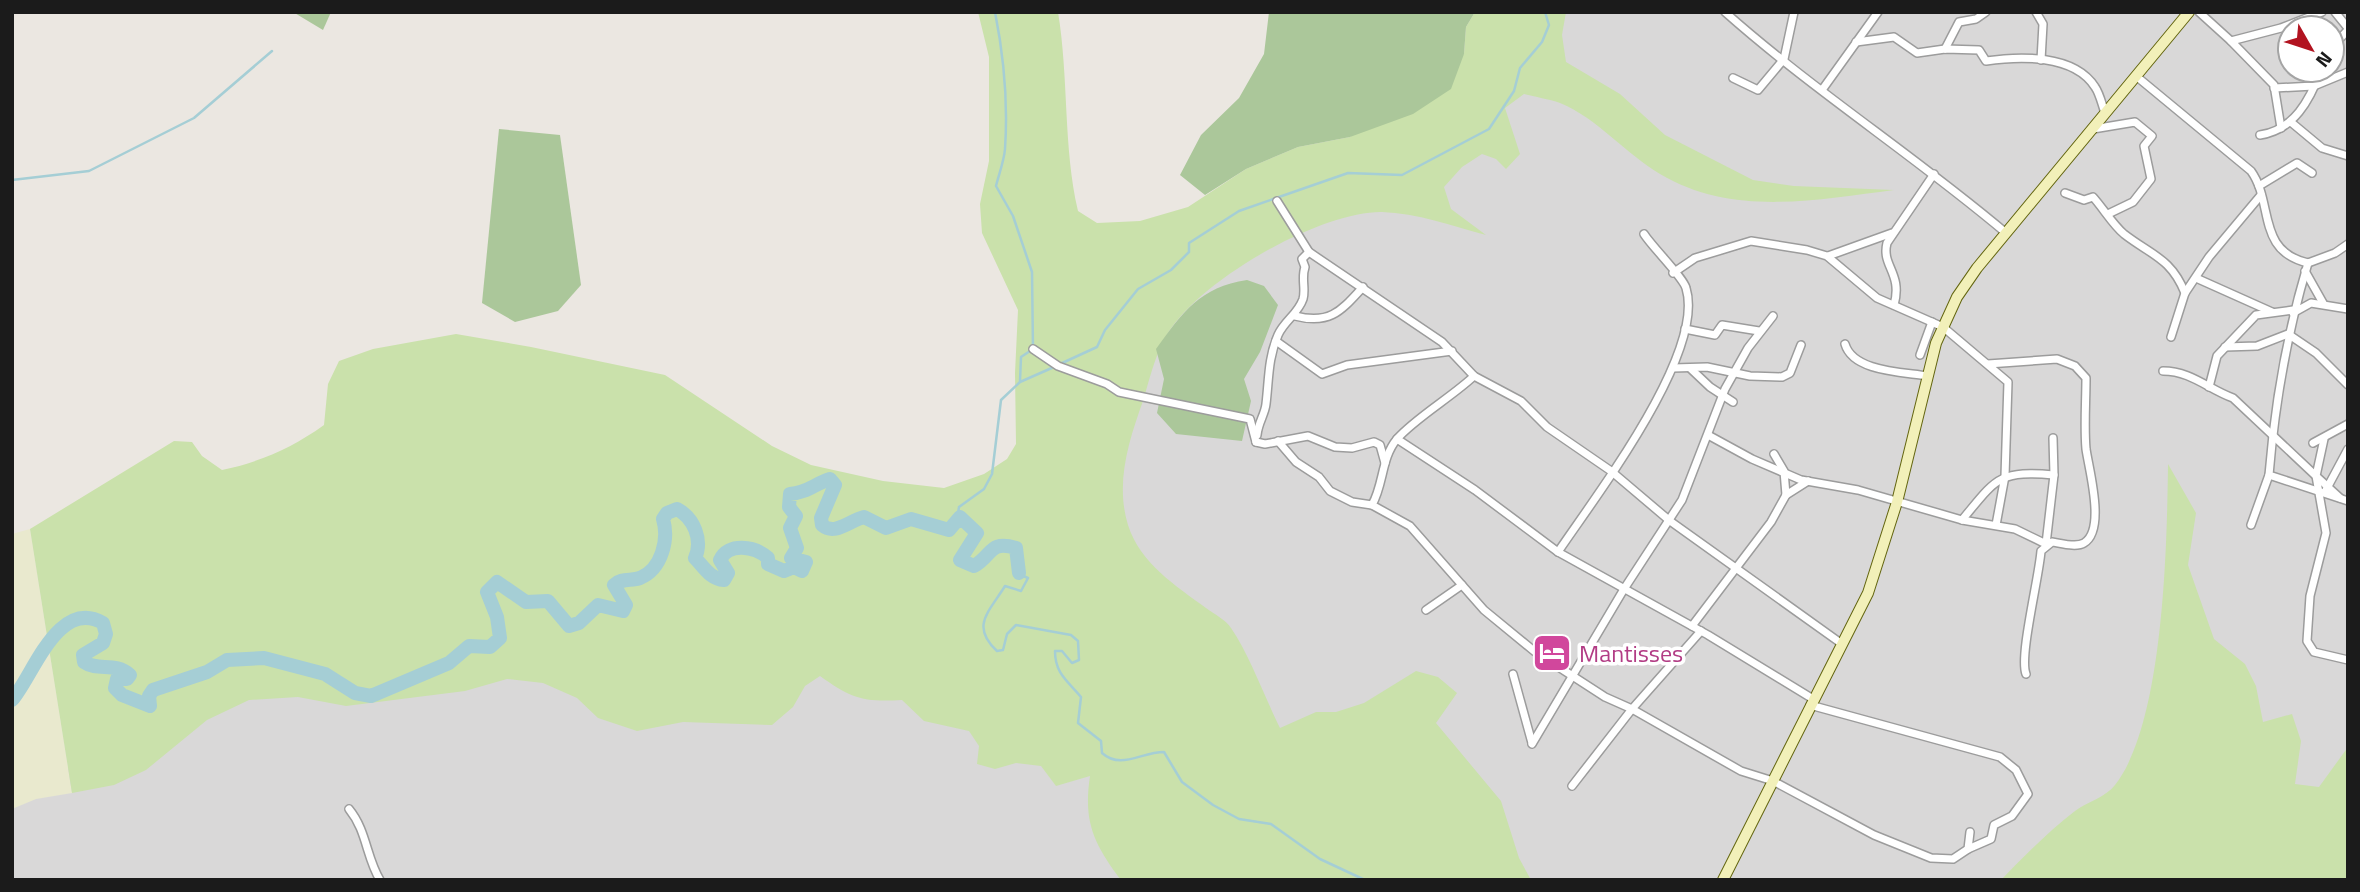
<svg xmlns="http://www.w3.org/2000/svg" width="2360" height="892" font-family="'Titillium Web',sans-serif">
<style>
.residential{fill:#d9d8d8;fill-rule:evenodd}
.farmland{fill:#e9e9ce}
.grass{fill:#cae1ab}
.forest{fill:#abc79a}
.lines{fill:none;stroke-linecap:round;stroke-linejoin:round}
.stream{stroke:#a5ced5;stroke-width:2.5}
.river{stroke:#a5ced5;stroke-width:14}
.street-casing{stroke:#9c9c9c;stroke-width:10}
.secondary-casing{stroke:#63650f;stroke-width:12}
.street{stroke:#fff;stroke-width:7}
.secondary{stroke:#f2f0b9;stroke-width:10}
.labels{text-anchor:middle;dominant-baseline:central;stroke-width:7;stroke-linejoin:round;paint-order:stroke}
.hotel-label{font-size:24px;fill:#b23c85;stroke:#fff;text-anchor:start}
</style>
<rect width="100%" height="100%" fill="#ebe7e1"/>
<path class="residential" d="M 1529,12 L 2348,12 L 2348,880 L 12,880 L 12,808 L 595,394 L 934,644 L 1129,310 L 1470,105 ZM 2290,28 L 2332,28 L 2332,70 L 2290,70 Z"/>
<path class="farmland" d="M 30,529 L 72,793 L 36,799 L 12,809 L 12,534 Z"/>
<g class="grass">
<path d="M 978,12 L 1058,12 C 1069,79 1063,146 1078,211 L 1097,223 L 1140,221 L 1188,207 L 1246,169 L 1298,147 L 1350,137 L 1464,54 L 1466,27 L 1475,12 L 1566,12 L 1562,35 L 1566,62 L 1620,94 L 1665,135 L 1753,180 L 1794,186 L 1894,190 C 1816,200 1732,217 1660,174 C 1626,154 1597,118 1560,103 C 1549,99 1535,97 1524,94 L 1505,108 L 1520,154 L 1506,169 L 1496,159 L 1482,154 L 1462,167 L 1444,187 L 1451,209 L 1486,235 C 1452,226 1417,213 1382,212 C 1319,211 1192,284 1164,340 C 1154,359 1149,381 1143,401 C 1129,440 1115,483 1128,525 C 1140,563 1176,586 1206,608 C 1214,614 1226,620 1231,628 C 1249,654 1265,698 1280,728 L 1316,712 L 1336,712 L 1364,703 L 1416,671 L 1438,677 L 1457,693 L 1436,723 L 1501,801 L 1519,858 L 1531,880 L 1121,880 C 1094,844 1083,822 1090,776 L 1056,786 L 1041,766 L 1016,763 L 995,769 L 977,764 L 979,746 L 969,731 L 924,721 L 902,700 C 863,702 852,699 820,676 L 805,686 L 793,707 L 772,725 L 683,722 L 637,731 L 598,718 L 577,698 L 543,683 L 507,679 L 465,691 L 346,706 L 298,697 L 249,700 L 207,720 L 146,770 L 114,785 L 72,793 L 30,529 L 174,441 L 192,442 L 202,456 L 222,470 C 260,462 292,448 324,425 L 328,384 L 339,361 L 373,349 L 456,334 L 531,347 L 665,375 L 772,446 L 811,465 L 883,481 L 944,488 L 984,474 L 1007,459 L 1016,444 L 1015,373 L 1018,310 L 982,233 L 980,204 L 989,161 L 989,57 Z"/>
<path d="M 2168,464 L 2196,513 L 2188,565 L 2214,639 L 2245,664 L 2256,686 L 2263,722 L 2292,714 L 2301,741 L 2295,784 L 2319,787 L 2348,747 L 2348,880 L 2001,880 C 2025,855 2048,832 2075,811 C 2087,802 2106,797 2115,785 C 2164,723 2167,544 2168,464 Z"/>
</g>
<g class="forest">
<path d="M 293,12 L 331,12 L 323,30 Z"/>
<path d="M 1269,12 L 1475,12 L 1466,27 L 1464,54 L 1451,89 L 1413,114 L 1350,137 L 1298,147 L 1246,169 L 1205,195 L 1180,175 L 1201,135 L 1239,98 L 1264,54 Z"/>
<path d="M 499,129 L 560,135 L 581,285 L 558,311 L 515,322 L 482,303 Z"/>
<path d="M 1247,280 L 1264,286 L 1278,305 L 1260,352 L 1244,379 L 1251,401 L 1242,441 L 1176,434 L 1157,413 L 1164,379 L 1156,349 C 1183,312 1200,287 1247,280 Z"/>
</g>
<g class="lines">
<g class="stream">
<path d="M 995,12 C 1004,57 1008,104 1005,149 C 1004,161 999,174 996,186 L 1013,216 L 1032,272 L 1033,349 L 1021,357 L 1020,381"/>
<path d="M 12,180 L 89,171 L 194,118 L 272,51"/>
<path d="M 1060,364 L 1097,347 L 1105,330 L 1138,289 L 1171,270 L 1189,252 L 1189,243 L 1239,211 L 1348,173 L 1402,175 L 1489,129 L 1514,91 L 1520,68 L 1542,42 L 1549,25 L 1545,12"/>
<path d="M 957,519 L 959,507 L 984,489 L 992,474 L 1001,400 L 1020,382 L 1054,367"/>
<path d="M 1021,575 L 1028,578 L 1021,591 L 1005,586 C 989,612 970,626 997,651 L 1003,650 L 1007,634 L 1016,625 L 1071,635 L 1078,641 L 1079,660 L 1072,663 L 1062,651 L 1055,651 C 1055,674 1068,681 1081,697 L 1078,723 L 1101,741 L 1102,753 C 1121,770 1141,752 1164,752 L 1182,782 L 1213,805 L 1239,819 L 1271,824 L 1320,859 L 1365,880"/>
</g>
<path class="river" d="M 12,700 C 33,676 58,597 103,623 L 106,634 L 103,643 L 83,655 L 84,662 C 98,672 115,661 130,675 L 127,679 L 117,679 L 115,688 L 122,695 L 150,706 L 149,696 L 153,690 L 207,672 L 227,660 L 264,658 L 325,674 L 355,693 L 371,696 L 449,663 L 469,646 L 490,647 L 500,638 L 497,617 L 487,592 L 497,582 L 526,602 L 548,601 L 569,626 L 579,623 L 598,605 L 623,611 L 626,605 L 614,585 C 621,578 631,581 640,578 C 662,569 669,539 663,519 L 667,513 L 677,509 C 694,518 703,540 695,558 C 704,567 710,579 724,580 L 728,573 L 720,560 C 728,542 755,546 768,558 L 768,564 L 784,571 L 794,567 L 802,571 L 806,562 L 791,558 L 797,548 L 790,528 L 796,516 L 789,507 L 790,494 C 809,492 814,484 830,479 L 835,485 L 821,518 L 822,525 C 835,536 849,521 864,517 L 886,528 L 911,519 L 949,530 L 960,517 L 977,533 L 960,560 L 974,566 C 993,555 989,540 1016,548 L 1019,573"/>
<g class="street-casing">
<g id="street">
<path d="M 1725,12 C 1814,91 1915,156 2006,233"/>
<path d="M 2036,12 L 2043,24 L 2041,60"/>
<path d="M 2199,12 L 2231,41 L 2281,28 L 2322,12"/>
<path d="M 2335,12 L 2348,28"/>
<path d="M 2231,41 L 2274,85 L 2281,128"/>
<path d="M 1856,42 L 1894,37 L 1917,53 L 1945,49 L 1979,50 L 1986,61 C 2019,56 2074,54 2095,87 C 2100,94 2102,105 2105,113"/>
<path d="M 2332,47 L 2348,30"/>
<path d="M 1945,49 L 1959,22 L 1976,19 L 1986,12"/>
<path d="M 2136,76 L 2251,171 C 2274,203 2256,251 2308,263 L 2335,253 L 2348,244"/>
<path d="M 1733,78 L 1758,90 L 1784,59 L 1794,12"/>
<path d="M 2274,88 L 2314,86 L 2348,72"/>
<path d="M 1822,90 L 1878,12"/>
<path d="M 2292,123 L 2322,148 L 2348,156"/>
<path d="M 2093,129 L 2135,122 L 2152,136 L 2144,146 L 2151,179 L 2133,202 L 2108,214"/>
<path d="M 2260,135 C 2294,130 2310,100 2321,70"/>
<path d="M 2259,186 L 2297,163 L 2312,173"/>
<path d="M 2065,193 L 2084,200 L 2093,197 C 2103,208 2113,225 2124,234 C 2151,255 2171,258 2185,293"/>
<path d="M 1277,201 L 1309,252 L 1442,342 L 1474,376 L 1521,401 L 1547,427 L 1611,471 L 1670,521 L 1842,644"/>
<path d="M 1828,256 L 1892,233"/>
<path d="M 2308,263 C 2287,333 2275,402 2269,475 L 2348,501"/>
<path d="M 2305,271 L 2323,303"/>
<path d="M 1673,273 L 1695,258 L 1751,241 L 1807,250 L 1827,256 L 1877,298 L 1943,327 L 2008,382 L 2005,476 L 1996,525"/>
<path d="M 2196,278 L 2272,312"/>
<path d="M 1894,305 C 1903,273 1881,266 1887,243 L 1934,174"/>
<path d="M 2293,313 L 2311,303 L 2348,309"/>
<path d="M 1295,316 C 1330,325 1341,311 1363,287"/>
<path d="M 1685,329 L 1715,335 L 1722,325 L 1759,331"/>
<path d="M 2171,337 L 2185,293 L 2209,257 L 2261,195"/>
<path d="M 1276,341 L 1322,374 L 1347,365 L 1452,351"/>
<path d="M 1845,344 C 1853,372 1904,372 1927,376"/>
<path d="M 2225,347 L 2257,346 L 2288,334 L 2316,353 L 2348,385"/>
<path d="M 1033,349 L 1058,366 L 1107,384 L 1119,392 L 1250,419 L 1256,442"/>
<path d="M 1920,355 L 1932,322"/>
<path d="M 1988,364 L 2057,359 L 2075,366 L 2086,378 C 2086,401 2084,426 2086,449 C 2089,470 2106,530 2084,543 C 2076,548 2060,543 2052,542 L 2041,551 C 2039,578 2019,656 2026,674"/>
<path d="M 1673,368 L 1707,367 L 1750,376 L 1782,377 L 1790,373 L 1801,345"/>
<path d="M 1691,369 L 1710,387 L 1733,402"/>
<path d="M 2163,371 C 2191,371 2208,389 2233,398 L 2316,476 L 2326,533 L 2310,596 L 2307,641 L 2314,652 L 2348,660"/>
<path d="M 1474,376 C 1453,396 1414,419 1397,439 C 1381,458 1384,484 1372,505 L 1410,526 L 1484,610 L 1534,651 L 1605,697 L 1632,709 L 1741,771 L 1773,781 L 1874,835 L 1931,858 L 1953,859 L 1968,849 L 1970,832"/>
<path d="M 2209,387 L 2217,356 L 2256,315 L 2293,310"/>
<path d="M 1257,435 C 1258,423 1265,414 1266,404 C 1269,379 1268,358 1278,335 C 1284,321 1298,314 1303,299 C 1306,289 1301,278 1305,267 L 1302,259 L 1309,252"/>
<path d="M 1708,435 L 1752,459 L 1801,480 L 1858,490 L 1962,520 L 2015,529 L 2046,544 L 2054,475 L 2053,438"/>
<path d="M 1397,439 L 1475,490 L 1558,552 L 1708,635 L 1813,699"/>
<path d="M 2324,439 L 2316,476 L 2340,498"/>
<path d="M 1278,441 L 1296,462 L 1319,477 L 1330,491 L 1352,502 L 1372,505"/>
<path d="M 1256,442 L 1265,444 L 1308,436 L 1335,447 L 1352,448 L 1374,442 L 1380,445 L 1385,463"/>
<path d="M 2313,443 L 2348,424"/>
<path d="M 2326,490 L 2348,449"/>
<path d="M 1786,495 L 1808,481"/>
<path d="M 1962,520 C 1996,479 1998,470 2054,475"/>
<path d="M 2251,525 L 2269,475"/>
<path d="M 1558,552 C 1595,497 1706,353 1686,288 C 1683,277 1653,248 1644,234"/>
<path d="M 1426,610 L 1462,585"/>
<path d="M 1692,626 L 1771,522 L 1786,495 L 1784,471 L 1774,454"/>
<path d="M 1513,674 L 1532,743"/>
<path d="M 1810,705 L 2000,757 L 2016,770 L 2028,794 L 2012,816 L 1994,825 L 1991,839 L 1968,849"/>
<path d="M 1532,744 L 1624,589 L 1682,500 L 1725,389 L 1748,348 L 1773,316"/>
<path d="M 1572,786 L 1632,709 L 1701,631"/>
<path d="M 349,809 C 367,831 366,857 380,880"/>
</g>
</g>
<g class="secondary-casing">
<path id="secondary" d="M 1723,880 L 1868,593 L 1897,502 L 1936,343 L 1957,297 L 1977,268 L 2189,12"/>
</g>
<use href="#street" class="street"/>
<use href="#secondary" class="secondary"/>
</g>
<defs>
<g id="hotel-square" transform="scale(2.0125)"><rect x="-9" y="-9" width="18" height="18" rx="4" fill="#d1479c" stroke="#fff"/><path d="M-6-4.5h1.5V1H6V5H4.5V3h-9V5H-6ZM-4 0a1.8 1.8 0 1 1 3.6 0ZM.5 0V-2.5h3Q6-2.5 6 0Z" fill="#fff"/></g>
</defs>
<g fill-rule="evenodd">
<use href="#hotel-square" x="1552" y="653"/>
</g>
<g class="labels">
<g class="hotel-label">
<text x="1579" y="653">Mantisses</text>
</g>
</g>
<rect width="2360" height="892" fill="none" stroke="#1b1b1b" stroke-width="28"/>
<g transform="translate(2311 49) rotate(129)"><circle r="33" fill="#ffffff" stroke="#a4a4a4" stroke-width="2"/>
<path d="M0-5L12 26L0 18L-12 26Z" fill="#b21320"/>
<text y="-10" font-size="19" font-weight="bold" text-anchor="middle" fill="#1b1b1b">N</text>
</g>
</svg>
